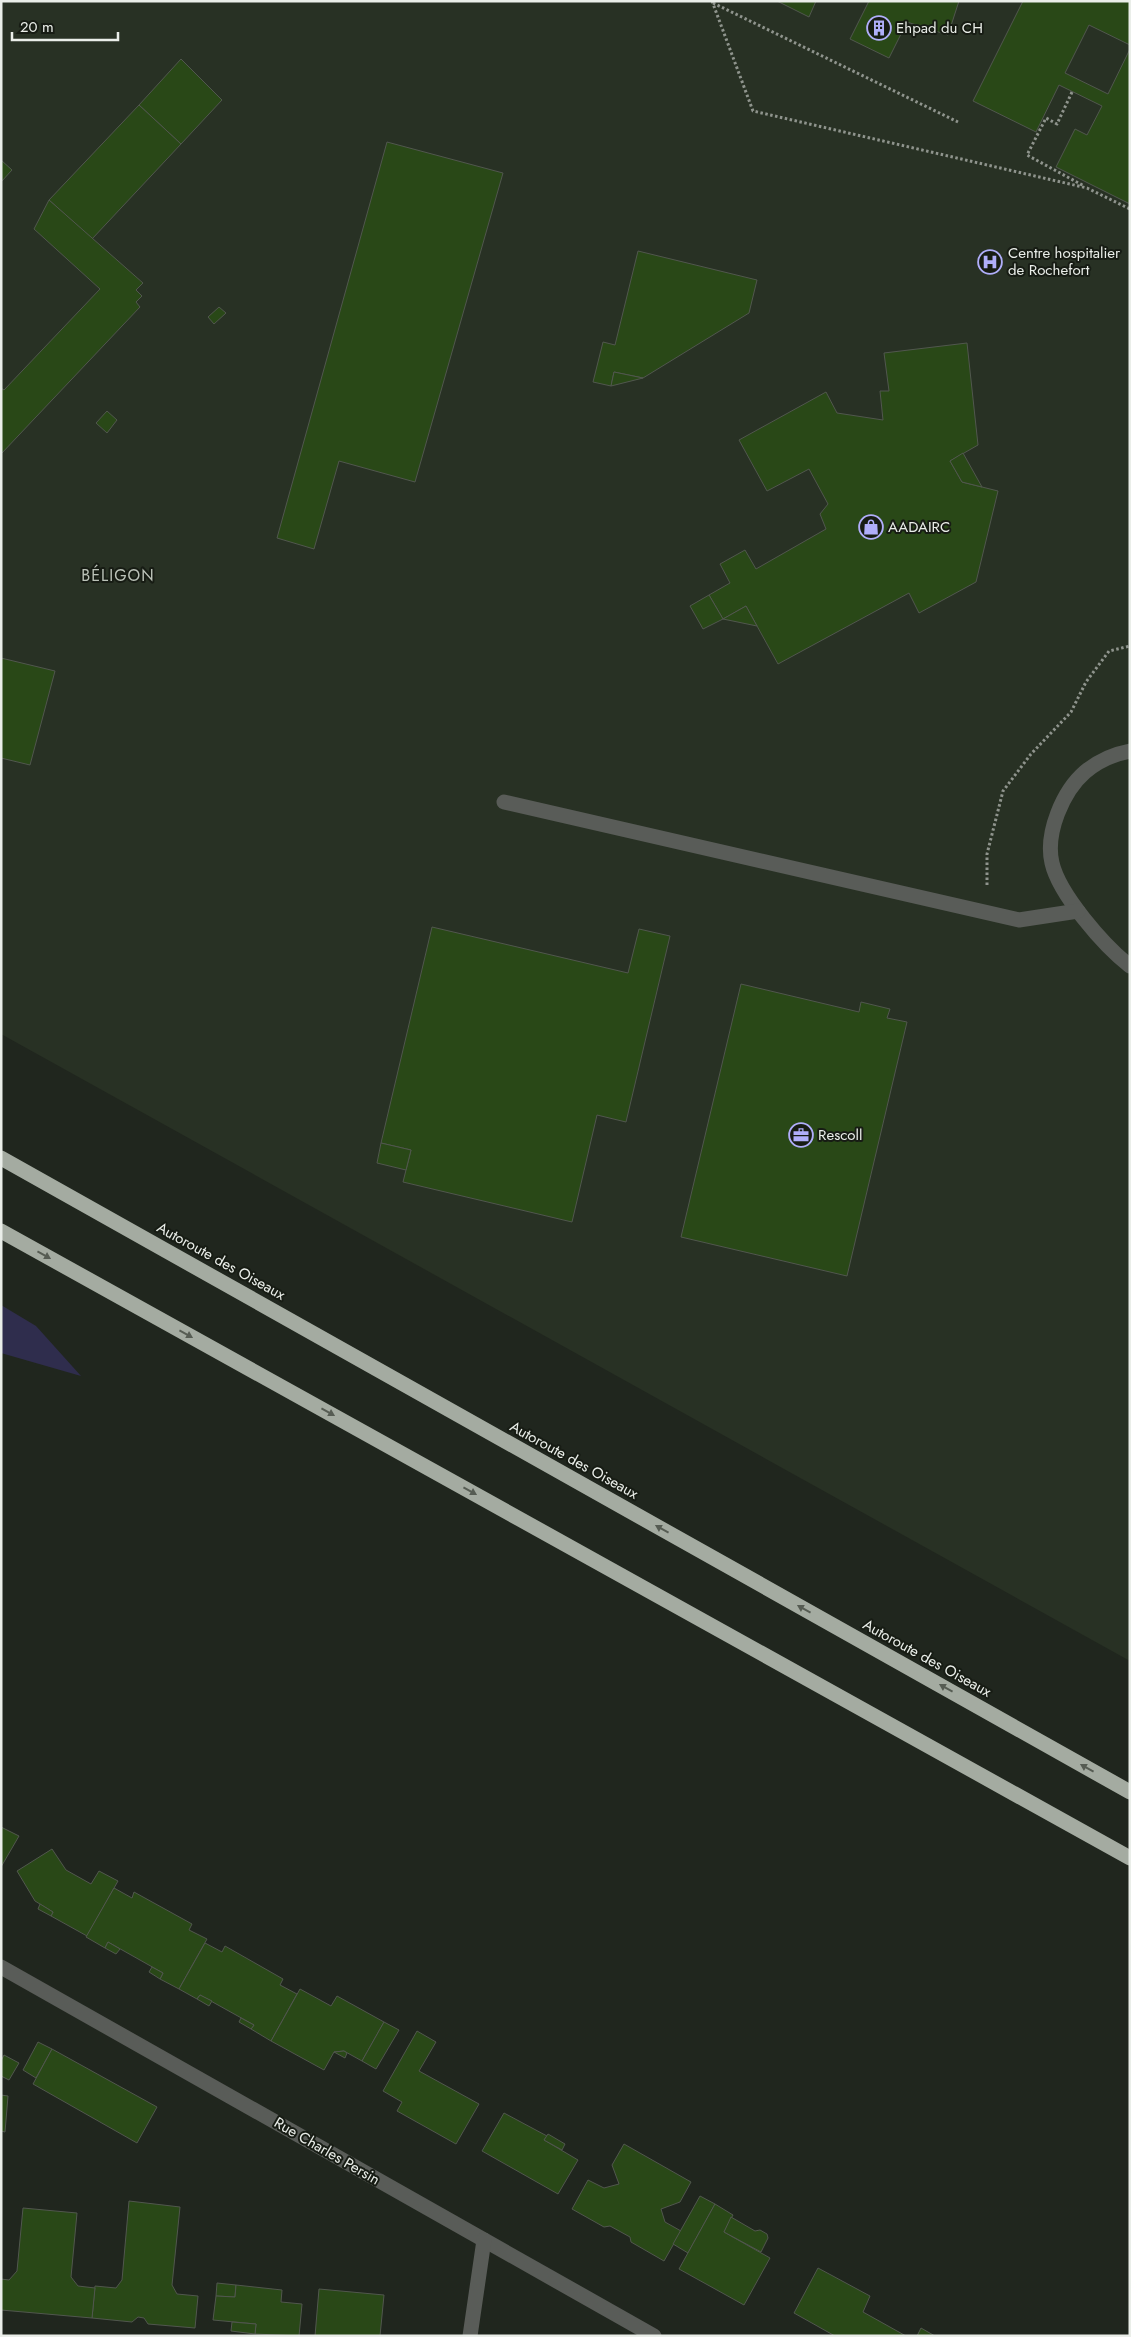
<svg xmlns="http://www.w3.org/2000/svg" width="1131" height="2337" font-family="Jost,sans-serif">
<style>
.built{fill:#283124}
.green{fill:#2f2d4d}
.building{fill:#294817;stroke:#51574e}
.lines{fill:none;stroke-linecap:round;stroke-linejoin:round}
.path{stroke:#8f948d;stroke-width:3;stroke-dasharray:2.5 2.5;stroke-linecap:butt}
.minor{stroke:#595c58;stroke-width:15}
.highway{stroke:#a4aba1;stroke-width:15}
.oneway{fill:#565c53}
.labels{text-anchor:middle;dominant-baseline:central;stroke-width:4;stroke-linejoin:round;paint-order:stroke}
.poi-label{font-size:15px;fill:#eaeee9;stroke:#171c14;text-anchor:start}
.street-label{font-size:15px;fill:#eaeee9;stroke:#171c14}
.neighbourhood-label{font-size:16px;letter-spacing:1px;fill:#bbc2b8;stroke:#171c14}
</style>
<rect width="100%" height="100%" fill="#20261e"/>
<path class="built" d="M 1,1 L 1130,1 L 1130,1661 L 1,1034 Z"/>
<path class="green" d="M 1,1305 L 36,1326 L 81,1376 L 1,1353 Z"/>
<g class="building">
<path d="M 777,1 L 816,1 L 809,17 Z"/>
<path d="M 869,1 L 959,1 L 948,35 L 907,22 L 889,58 L 850,39 Z"/>
<path d="M 1023,1 L 1130,1 L 1130,45 L 1089,25 L 1065,73 L 1108,94 L 1130,49 L 1130,204 L 1056,167 L 1075,129 L 1087,135 L 1102,106 L 1059,85 L 1036,132 L 973,101 Z"/>
<path d="M 181,59 L 222,100 L 181,144 L 139,105 Z"/>
<path d="M 139,105 L 181,144 L 92,239 L 49,200 Z"/>
<path d="M 387,142 L 503,173 L 415,482 L 339,461 L 314,549 L 277,538 Z"/>
<path d="M 1,160 L 12,170 L 1,182 Z"/>
<path d="M 49,200 L 143,283 L 136,290 L 142,296 L 136,302 L 140,307 L 1,454 L 1,388 L 4,390 L 100,289 L 34,229 Z"/>
<path d="M 638,251 L 757,280 L 749,313 L 643,378 L 614,372 L 611,386 L 593,382 L 603,342 L 615,345 Z"/>
<path d="M 219,307 L 226,313 L 214,324 L 208,317 Z"/>
<path d="M 967,343 L 978,445 L 950,461 L 962,482 L 998,491 L 976,582 L 919,613 L 909,593 L 778,664 L 746,606 L 723,619 L 709,595 L 730,583 L 720,564 L 745,550 L 756,569 L 826,529 L 820,514 L 828,504 L 809,469 L 767,491 L 739,440 L 826,392 L 837,413 L 883,420 L 880,391 L 889,391 L 884,353 Z"/>
<path d="M 614,372 L 643,378 L 611,386 Z"/>
<path d="M 107,411 L 117,420 L 107,433 L 96,423 Z"/>
<path d="M 963,453 L 982,487 L 962,482 L 950,461 Z"/>
<path d="M 709,595 L 723,619 L 703,629 L 690,606 Z"/>
<path d="M 746,606 L 757,626 L 723,619 Z"/>
<path d="M 1,658 L 55,671 L 30,765 L 1,758 Z"/>
<path d="M 432,927 L 628,973 L 639,929 L 670,936 L 626,1122 L 597,1115 L 572,1222 L 403,1182 L 411,1150 L 381,1143 Z"/>
<path d="M 741,984 L 859,1012 L 861,1002 L 890,1009 L 887,1018 L 907,1022 L 847,1276 L 681,1237 Z"/>
<path d="M 381,1143 L 411,1150 L 406,1170 L 377,1163 Z"/>
<path d="M 1,1827 L 19,1836 L 1,1867 Z"/>
<path d="M 52,1849 L 66,1870 L 91,1884 L 99,1871 L 118,1881 L 87,1936 L 51,1916 L 53,1912 L 35,1901 L 17,1871 Z"/>
<path d="M 114,1888 L 132,1898 L 134,1892 L 192,1924 L 189,1930 L 207,1939 L 179,1989 L 160,1979 L 163,1973 L 108,1942 L 105,1948 L 86,1937 Z"/>
<path d="M 40,1904 L 53,1912 L 51,1916 L 38,1909 Z"/>
<path d="M 108,1942 L 120,1949 L 116,1954 L 105,1948 Z"/>
<path d="M 205,1943 L 222,1952 L 225,1946 L 283,1979 L 280,1985 L 297,1994 L 271,2041 L 251,2029 L 254,2025 L 200,1995 L 197,1999 L 179,1989 Z"/>
<path d="M 152,1967 L 163,1973 L 160,1979 L 149,1972 Z"/>
<path d="M 300,1989 L 331,2006 L 337,1996 L 384,2022 L 362,2061 L 344,2051 L 334,2052 L 324,2070 L 271,2041 Z"/>
<path d="M 200,1995 L 212,2001 L 209,2006 L 197,1999 Z"/>
<path d="M 241,2018 L 254,2025 L 251,2029 L 239,2022 Z"/>
<path d="M 384,2022 L 399,2030 L 376,2069 L 362,2061 Z"/>
<path d="M 417,2031 L 436,2042 L 419,2071 L 479,2104 L 456,2144 L 397,2111 L 402,2102 L 383,2091 Z"/>
<path d="M 38,2042 L 52,2049 L 36,2078 L 23,2070 Z"/>
<path d="M 52,2049 L 157,2107 L 137,2143 L 33,2084 Z"/>
<path d="M 344,2051 L 347,2053 L 345,2058 L 334,2052 Z"/>
<path d="M 4,2055 L 19,2063 L 9,2080 L 1,2076 L 1,2061 Z"/>
<path d="M 1,2095 L 8,2096 L 5,2132 L 1,2131 Z"/>
<path d="M 504,2113 L 547,2136 L 544,2140 L 578,2160 L 558,2194 L 482,2151 Z"/>
<path d="M 548,2134 L 565,2144 L 562,2150 L 544,2140 Z"/>
<path d="M 624,2144 L 691,2182 L 680,2202 L 661,2209 L 665,2222 L 681,2231 L 664,2261 L 631,2242 L 630,2237 L 610,2226 L 604,2227 L 572,2209 L 588,2180 L 604,2188 L 619,2184 L 612,2165 Z"/>
<path d="M 700,2196 L 715,2204 L 688,2253 L 673,2244 Z"/>
<path d="M 129,2201 L 180,2207 L 172,2285 L 177,2294 L 198,2296 L 195,2328 L 148,2324 L 144,2318 L 138,2317 L 132,2322 L 92,2318 L 95,2286 L 116,2288 L 122,2280 Z"/>
<path d="M 715,2204 L 733,2215 L 724,2232 L 770,2258 L 744,2305 L 679,2269 Z"/>
<path d="M 23,2208 L 77,2213 L 71,2277 L 78,2286 L 95,2288 L 92,2318 L 1,2310 L 1,2279 L 9,2280 L 17,2271 Z"/>
<path d="M 731,2217 L 755,2231 L 760,2230 L 767,2234 L 768,2238 L 761,2252 L 724,2232 Z"/>
<path d="M 818,2268 L 870,2296 L 863,2312 L 906,2336 L 835,2336 L 794,2313 Z"/>
<path d="M 217,2283 L 236,2285 L 235,2297 L 216,2296 Z"/>
<path d="M 236,2285 L 282,2290 L 281,2302 L 302,2304 L 299,2336 L 255,2334 L 256,2324 L 213,2320 L 216,2296 L 235,2297 Z"/>
<path d="M 319,2289 L 384,2295 L 380,2336 L 315,2336 Z"/>
<path d="M 232,2322 L 256,2324 L 255,2334 L 231,2331 Z"/>
<path d="M 921,2328 L 935,2336 L 917,2336 Z"/>
</g>
<g class="lines">
<g class="path">
<path d="M 712,1 L 753,111 L 1087,188 L 1130,209"/>
<path d="M 713,3 L 958,122"/>
<path d="M 1072,92 L 1057,124 L 1046,118 L 1027,155 L 1084,186"/>
<path d="M 987,885 L 987,854 L 1003,791 L 1031,754 L 1071,712 L 1086,682 L 1109,651 L 1130,646"/>
</g>
<g class="minor">
<path d="M 1130,751 C 1114,754 1098,761 1085,772 C 1063,791 1045,833 1052,863 C 1059,894 1104,946 1130,966"/>
<path d="M 504,802 L 1019,920 L 1078,911"/>
<path d="M 1,1967 L 654,2336"/>
<path d="M 470,2336 L 484,2240"/>
</g>
<g class="highway">
<path d="M 1,1158 L 1130,1792"/>
<path d="M 1,1231 L 1130,1858"/>
</g>
</g>
<defs><path id="oneway-solid" d="M-6-.8H1V-3.2L6.5 0L1 3.2V.8H-6Z" transform="scale(1.25)"/></defs>
<g class="oneway">
<use href="#oneway-solid" transform="translate(44 1255) rotate(29)"/>
<use href="#oneway-solid" transform="translate(186 1334) rotate(29)"/>
<use href="#oneway-solid" transform="translate(328 1412) rotate(29)"/>
<use href="#oneway-solid" transform="translate(470 1491) rotate(29)"/>
<use href="#oneway-solid" transform="translate(662 1529) rotate(-151)"/>
<use href="#oneway-solid" transform="translate(804 1609) rotate(-151)"/>
<use href="#oneway-solid" transform="translate(946 1688) rotate(-151)"/>
<use href="#oneway-solid" transform="translate(1087 1768) rotate(-151)"/>
</g>
<defs>
<g id="building-ring" transform="scale(1.25)"><circle r="9.5" fill="#171c14" stroke="#b0aefa" stroke-width="1.5"/><path d="M-4-6H4V6H1V3H-1V6H-4ZM-2.5-4.3h1.7v1.8h-1.7ZM.8-4.3h1.7v1.8H.8ZM-2.5-1h1.7V.8h-1.7ZM.8-1h1.7V.8H.8Z" fill="#b0aefa"/></g>
<g id="hospital-ring" transform="scale(1.25)"><circle r="9.5" fill="#171c14" stroke="#b0aefa" stroke-width="1.5"/><path d="M-5-5h3v3.5h4V-5h3V5h-3V1.5h-4V5h-3Z" fill="#b0aefa"/></g>
<g id="shop-ring" transform="scale(1.25)"><circle r="9.5" fill="#171c14" stroke="#b0aefa" stroke-width="1.5"/><path d="M-5-2.5h2.3a2.7 3.5 0 0 1 5.4 0H5L5.5 6h-11ZM-1.5-2.5h3a1.5 2.3 0 0 0-3 0Z" fill="#b0aefa"/></g>
<g id="office-ring" transform="scale(1.25)"><circle r="9.5" fill="#171c14" stroke="#b0aefa" stroke-width="1.5"/><path d="M-6-3h4V-5.5h4V-3h4V5H-6ZM-1-4.5V-3h2v-1.5ZM-6 0V1H6V0Z" fill="#b0aefa"/></g>
</defs>
<g fill-rule="evenodd">
<use href="#building-ring" x="879" y="28"/>
<use href="#hospital-ring" x="990" y="262"/>
<use href="#shop-ring" x="871" y="527"/>
<use href="#office-ring" x="801" y="1135"/>
</g>
<g class="labels">
<g class="poi-label">
<text x="896" y="28">Ehpad du CH</text>
<text x="1008" y="253">Centre hospitalier<tspan x="1008" dy="17">de Rochefort</tspan></text>
<text x="888" y="527">AADAIRC</text>
<text x="818" y="1135">Rescoll</text>
</g>
<g class="street-label">
<text transform="translate(221 1261) rotate(29)">Autoroute des Oiseaux</text>
<text transform="translate(574 1460) rotate(29)">Autoroute des Oiseaux</text>
<text transform="translate(927 1658) rotate(29)">Autoroute des Oiseaux</text>
<text transform="translate(327 2151) rotate(30)">Rue Charles Persin</text>
</g>
<g class="neighbourhood-label">
<text x="118" y="575">BÉLIGON</text>
</g>
</g>
<rect width="1131" height="2337" fill="none" stroke="#eaeee9" stroke-width="5"/>
<path d="M12 32v8h106v-8" fill="none" stroke="#eaeee9" stroke-width="2.5"/>
<text x="20" y="32" font-size="15" fill="#eaeee9" stroke="#171c14" stroke-width="4" paint-order="stroke">20 m</text>
</svg>
